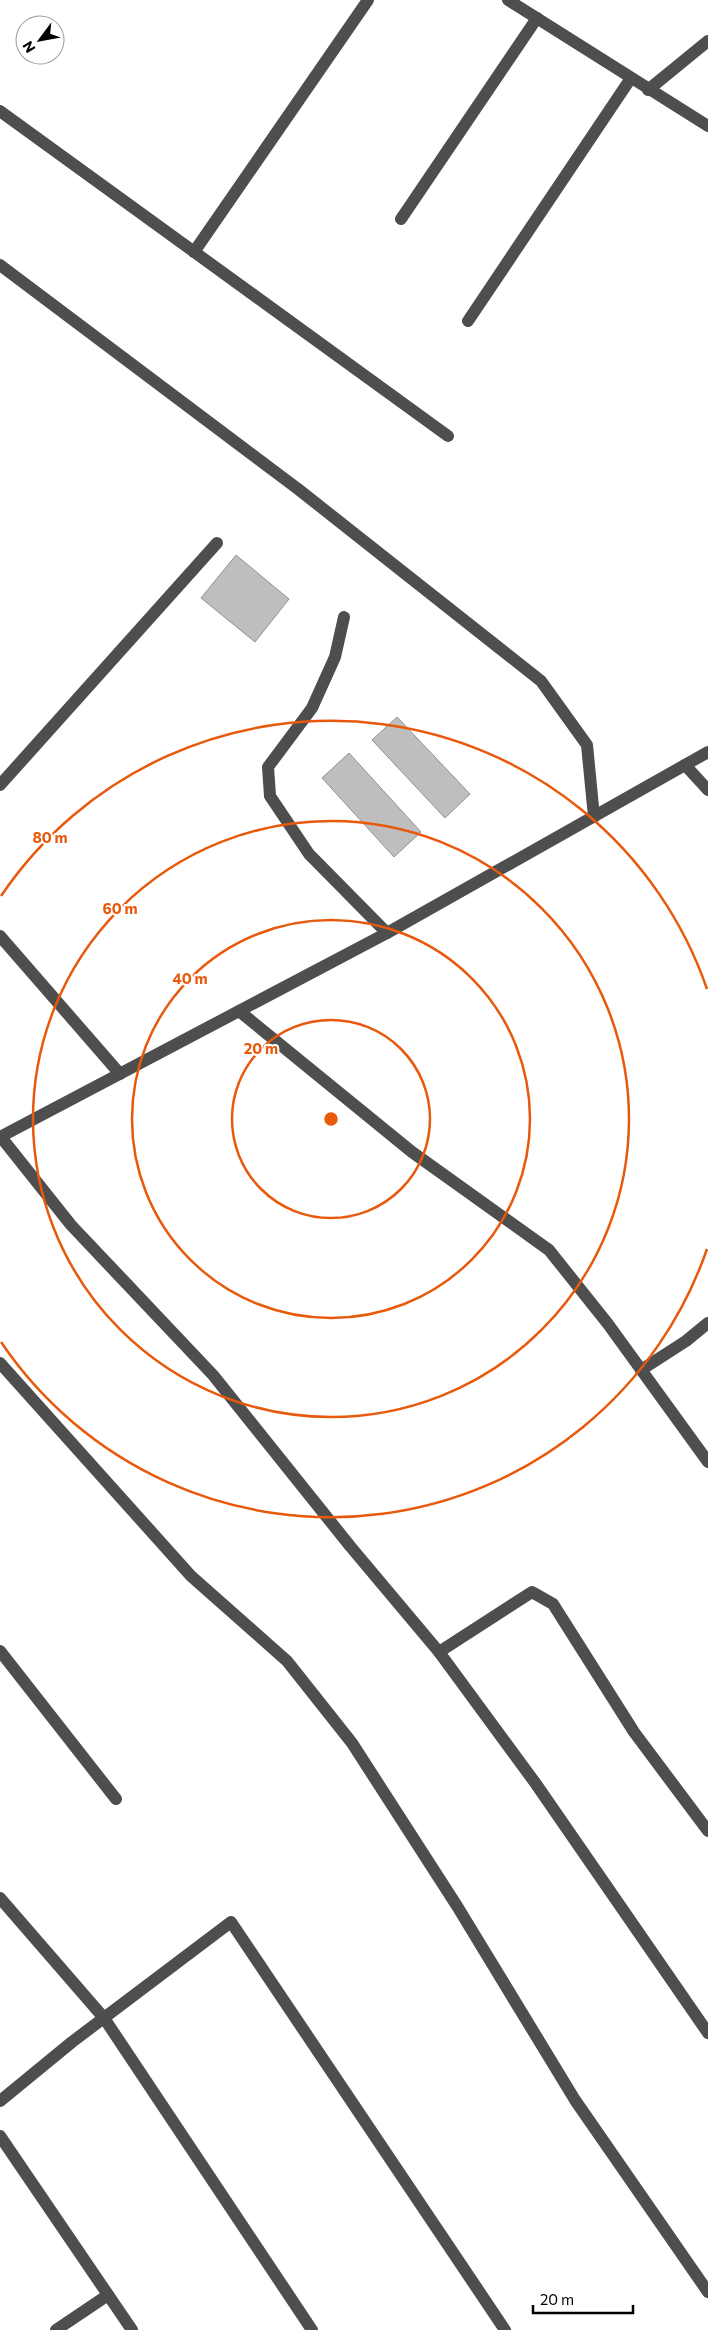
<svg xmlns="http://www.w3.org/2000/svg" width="708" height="2330" font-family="Commissioner,sans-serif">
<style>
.building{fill:#bebebe;stroke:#929292}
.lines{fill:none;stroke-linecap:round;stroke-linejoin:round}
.minor{stroke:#4e4e4e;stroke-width:12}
.ring{fill:none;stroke:#e8590c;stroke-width:2.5}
.centre{fill:#e8590c;stroke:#fff;stroke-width:2.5}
.ring-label{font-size:15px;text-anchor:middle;font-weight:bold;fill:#e8590c;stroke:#fff;stroke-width:4;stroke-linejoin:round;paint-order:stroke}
</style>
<rect width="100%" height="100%" fill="#fff"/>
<g class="building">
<path d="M 236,555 L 289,599 L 255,642 L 201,598 Z"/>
<path d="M 397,717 L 470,794 L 445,818 L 372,740 Z"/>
<path d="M 349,753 L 421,832 L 394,857 L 322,778 Z"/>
</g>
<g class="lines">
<g class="minor">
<path d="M 508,0 L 708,126"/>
<path d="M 648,90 L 708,41"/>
<path d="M 0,111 L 448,436"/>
<path d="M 401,219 L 537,18"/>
<path d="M 194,252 L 368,0"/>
<path d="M 0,265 L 298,489 L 541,681 L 587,745 L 594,817"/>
<path d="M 468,321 L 631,78"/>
<path d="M 344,617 L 335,657 L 312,708 L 268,767 L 270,796 L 309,854 L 387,933"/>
<path d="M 685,765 L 708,790"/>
<path d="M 0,785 L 217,543"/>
<path d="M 0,936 L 120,1074"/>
<path d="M 239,1011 L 412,1152 L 549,1250 L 608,1324 L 708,1462"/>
<path d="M 0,1137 L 387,933 L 708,752"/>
<path d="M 1,1137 L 71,1225 L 213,1375 L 350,1546 L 439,1652 L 536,1784 L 708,2033"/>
<path d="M 0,1363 L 191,1576 L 287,1661 L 352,1743 L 457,1906 L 575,2100 L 708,2292"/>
<path d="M 641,1370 L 686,1341 L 708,1323"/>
<path d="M 0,1651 L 116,1799"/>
<path d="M 439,1652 L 532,1592 L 553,1604 L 634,1732 L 708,1831"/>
<path d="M 0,1898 L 104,2018 L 312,2330"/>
<path d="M 0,2101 L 72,2042 L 231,1922 L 505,2330"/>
<path d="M 0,2136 L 132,2330"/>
<path d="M 56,2330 L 108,2295"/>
</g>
</g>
<g class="ring">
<circle cx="331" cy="1119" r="99"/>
<circle cx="331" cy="1119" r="199"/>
<circle cx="331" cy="1119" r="298"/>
<path d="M707 1249A398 398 0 0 1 1 1342M1 896A398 398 0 0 1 707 989"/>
</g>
<circle cx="331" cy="1119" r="8" class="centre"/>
<g class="ring-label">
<text x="50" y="843">80 m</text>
<text x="120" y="914">60 m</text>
<text x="190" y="984">40 m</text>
<text x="261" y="1054">20 m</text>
</g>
<g transform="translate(40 40) rotate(238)"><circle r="24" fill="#ffffff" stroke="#999999"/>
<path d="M0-4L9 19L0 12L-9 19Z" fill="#000000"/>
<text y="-8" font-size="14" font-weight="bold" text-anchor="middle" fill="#000000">N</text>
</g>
<path d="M533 2305v8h100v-8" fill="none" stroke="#000000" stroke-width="2.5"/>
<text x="540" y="2305" font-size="15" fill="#000000" stroke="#ffffff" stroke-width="4" paint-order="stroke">20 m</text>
</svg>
